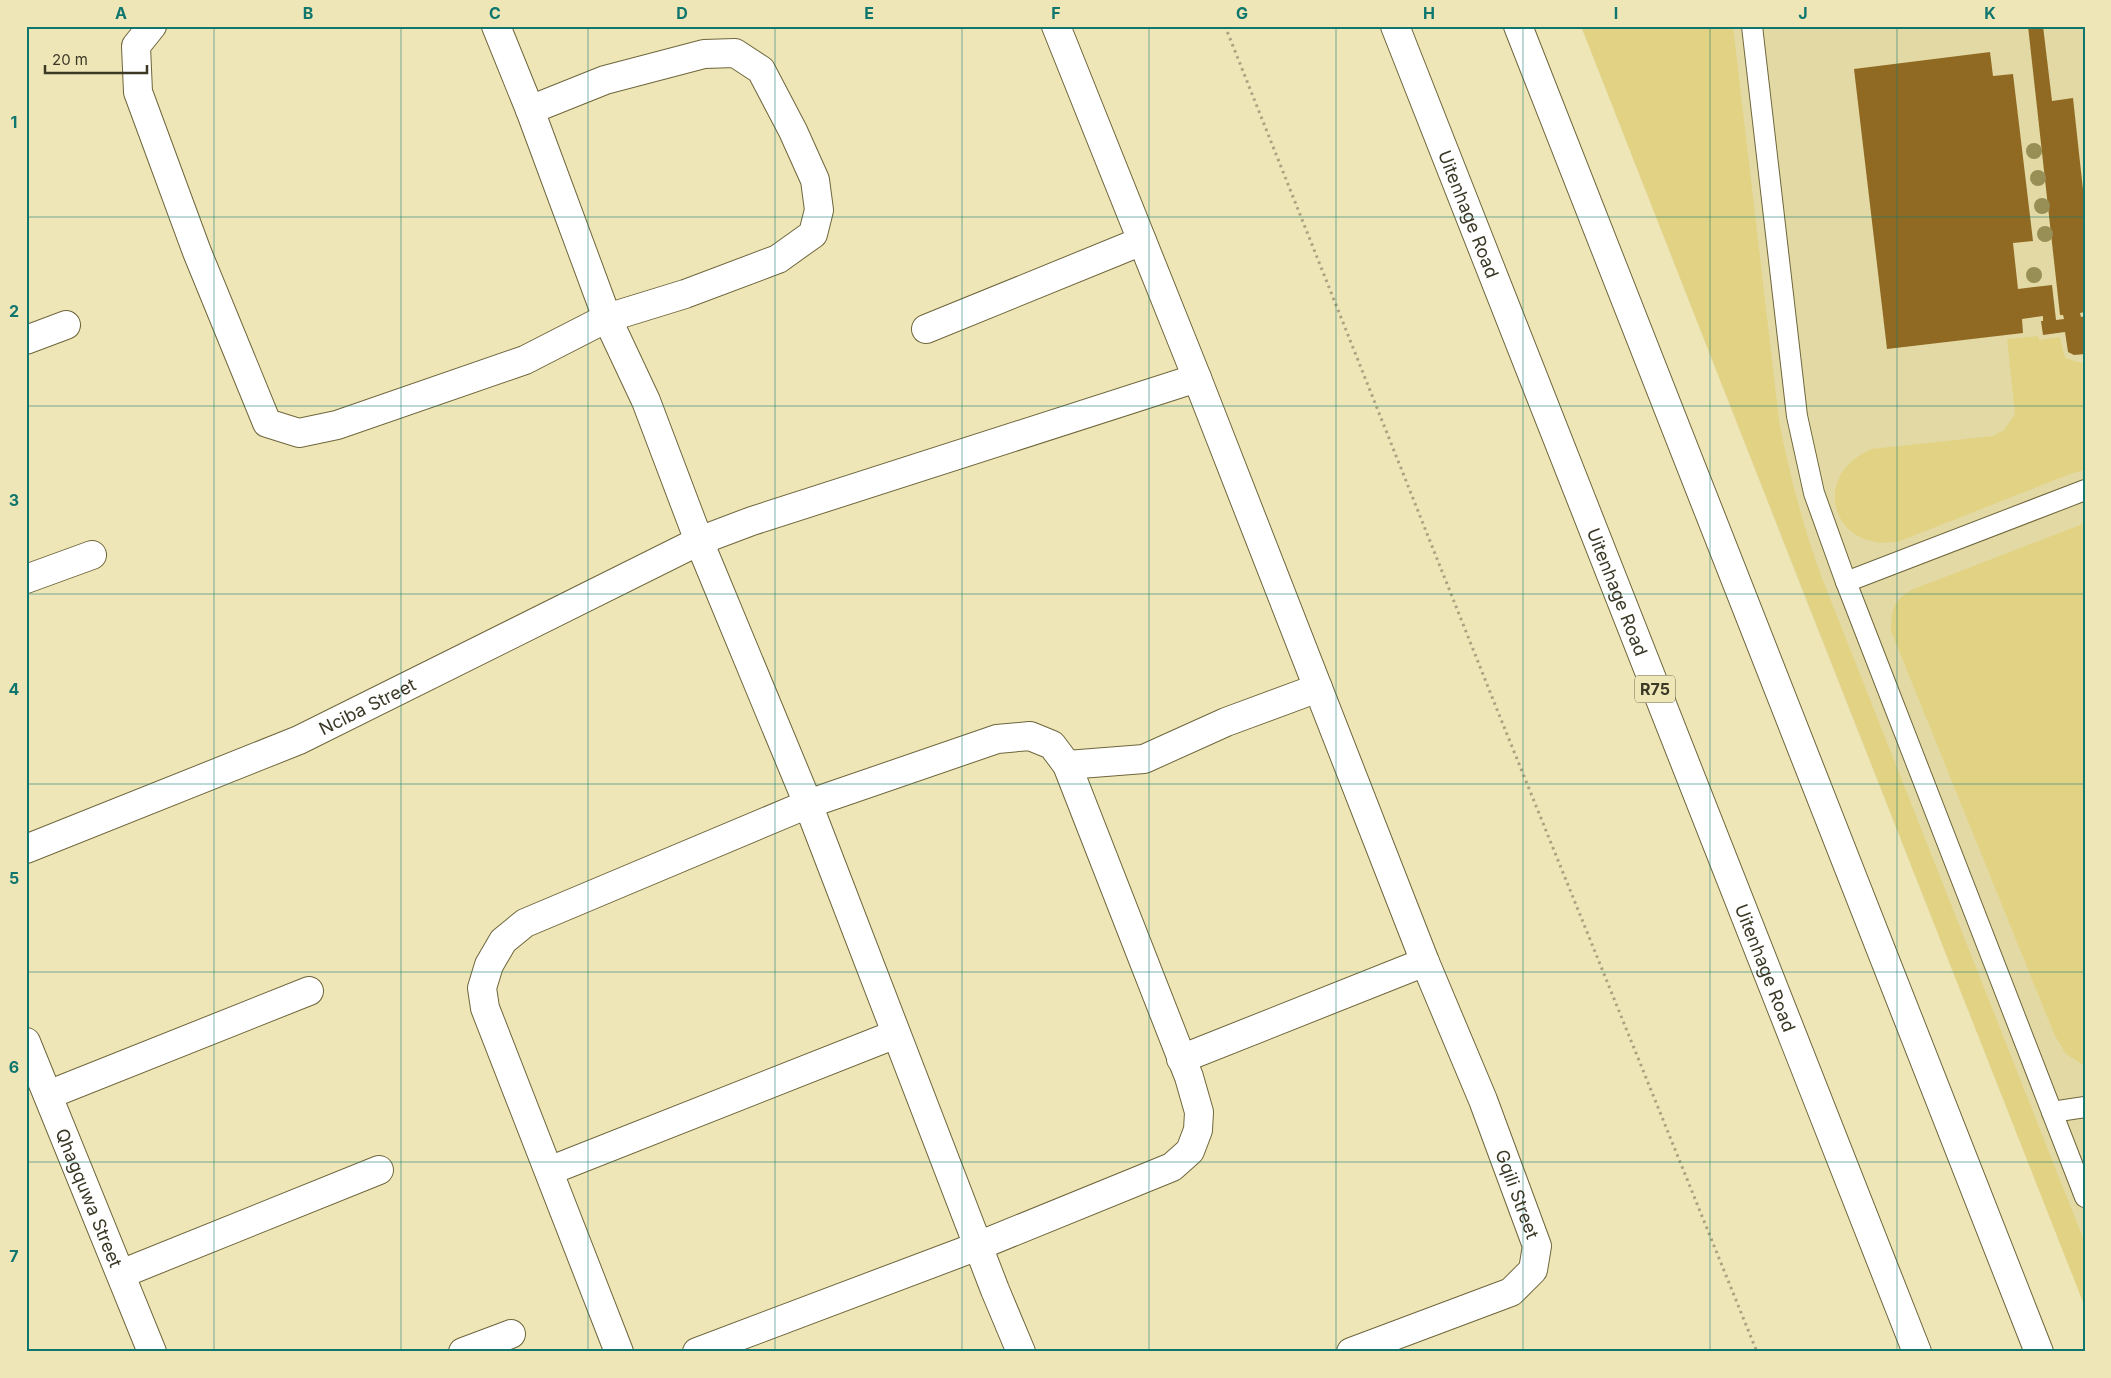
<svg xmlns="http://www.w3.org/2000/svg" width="2111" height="1378" font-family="Inter,sans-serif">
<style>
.built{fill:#e3d9a4}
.green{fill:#e2d384}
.building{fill:#906a23}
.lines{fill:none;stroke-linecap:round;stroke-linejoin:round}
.lane-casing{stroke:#6e663c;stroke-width:22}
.street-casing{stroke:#6e663c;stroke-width:30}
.primary-casing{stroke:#6e663c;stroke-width:30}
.path{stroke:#aaa380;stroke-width:3;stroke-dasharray:2.5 4;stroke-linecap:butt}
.lane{stroke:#fff;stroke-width:20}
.street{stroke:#fff;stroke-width:28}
.primary{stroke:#fff;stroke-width:28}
.tree{fill:#988f57}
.grid{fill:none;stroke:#0f766e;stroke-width:1;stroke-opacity:0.55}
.labels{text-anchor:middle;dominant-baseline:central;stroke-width:5;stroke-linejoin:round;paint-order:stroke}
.shield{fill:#efe6b8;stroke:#716c52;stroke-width:1}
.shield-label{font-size:16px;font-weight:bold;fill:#3b3826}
.street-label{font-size:18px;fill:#3b3826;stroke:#efe6b8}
.neatline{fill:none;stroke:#0f766e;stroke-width:2}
.grid-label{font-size:16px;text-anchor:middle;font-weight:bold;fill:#0f766e}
</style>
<rect width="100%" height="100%" fill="#efe6b8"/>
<path class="built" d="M 1581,26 L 2085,26 L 2085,1307 L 1797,577 Z"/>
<g class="green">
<path d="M 1581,26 L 1733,26 L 1779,420 C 1789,474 1803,526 1822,578 L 2085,1243 L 2085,1307 Z"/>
<path d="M 2038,336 L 2039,340 L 2060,337 L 2065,358 L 2085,364 L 2085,470 L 2070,474 L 1900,541 C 1833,555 1808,475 1872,449 L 1993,436 L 2004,430 L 2015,414 L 2007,339 Z"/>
<path d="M 2085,523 L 2085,1066 L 2066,1054 L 2055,1036 L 1891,631 C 1892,609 1892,602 1911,590 Z"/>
</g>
<path class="building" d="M 2028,26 L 2043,26 L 2052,101 L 2073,98 L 2085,208 L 2085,312 L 2080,313 L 2081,317 L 2085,316 L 2085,330 L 2083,330 L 2085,354 L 2074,355 L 2068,352 L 2065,332 L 2043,335 L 2041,321 L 2043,321 L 2043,316 L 2022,319 L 2023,333 L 1887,349 L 1854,69 L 1990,52 L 1993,76 L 2013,74 L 2033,241 L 2013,243 L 2018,289 L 2052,285 L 2056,320 L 2064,319 L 2063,315 L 2060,315 Z"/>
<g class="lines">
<g class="lane-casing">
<g id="lane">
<path d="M 1752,26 L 1797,416 L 1814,493 L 1846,582 L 2085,1197"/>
<path d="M 1846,582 L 2085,490"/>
<path d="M 2052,1112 L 2085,1107"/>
</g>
</g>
<g class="street-casing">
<g id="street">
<path d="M 152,26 L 136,46 L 138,92 L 197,252 L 267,423 L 299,433 L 337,425 L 525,360 L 607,318 L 685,294 L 778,259 L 813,234 L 819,210 L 815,180 L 793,131 L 761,70 L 735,53 L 704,54 L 605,80 L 530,110"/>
<path d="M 496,26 L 530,110 L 607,318 L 646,401 L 699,541 L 808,804 L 995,1290 L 1021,1352"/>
<path id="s1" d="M 1056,26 L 1197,378 L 1425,962 L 1483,1100 L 1537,1246 L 1533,1270 L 1511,1292 L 1351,1352"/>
<path d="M 926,329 L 1142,241"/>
<path d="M 26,340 L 66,325"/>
<path d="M 26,579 L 92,555"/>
<path d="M 1067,765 L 1144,759 L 1226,722 L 1318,688"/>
<path id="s2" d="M 26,849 L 299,740 L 699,541 L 752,521 L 1197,378"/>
<path id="s3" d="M 26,1042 L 152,1352"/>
<path d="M 1181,1059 L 1425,962"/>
<path d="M 48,1095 L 309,991"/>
<path d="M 549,1171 L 896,1034"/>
<path d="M 121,1274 L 379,1170"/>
<path d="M 463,1352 L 511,1334"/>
<path d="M 619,1352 L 485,1008 L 482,988 L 489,965 L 503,941 L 525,923 L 808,804 L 997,739 L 1030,736 L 1052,745 L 1067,765 L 1189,1077 L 1199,1112 L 1198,1130 L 1190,1151 L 1172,1167 L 978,1246 L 697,1352"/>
</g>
</g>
<g class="primary-casing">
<g id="primary">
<path id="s4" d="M 1395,26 L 1917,1352"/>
<path d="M 1518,26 L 2039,1352"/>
</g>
</g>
<path class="path" d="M 1225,26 L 1498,712 L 1757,1352"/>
<use href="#lane" class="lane"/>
<use href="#street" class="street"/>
<use href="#primary" class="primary"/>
</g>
<g class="tree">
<circle cx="2034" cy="151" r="8"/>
<circle cx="2038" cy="178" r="8"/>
<circle cx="2042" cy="206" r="8"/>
<circle cx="2045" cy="234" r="8"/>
<circle cx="2034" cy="275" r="8"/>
</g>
<path class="grid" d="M 214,26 L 214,1352M 401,26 L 401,1352M 588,26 L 588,1352M 775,26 L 775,1352M 962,26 L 962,1352M 1149,26 L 1149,1352M 1336,26 L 1336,1352M 1523,26 L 1523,1352M 1710,26 L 1710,1352M 1897,26 L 1897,1352M 26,217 L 2085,217M 26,406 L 2085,406M 26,594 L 2085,594M 26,784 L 2085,784M 26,972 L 2085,972M 26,1162 L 2085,1162"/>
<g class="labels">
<rect class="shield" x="1635" y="675.5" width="40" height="27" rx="4"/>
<g class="shield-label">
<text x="1655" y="689">R75</text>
</g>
<g class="street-label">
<text stroke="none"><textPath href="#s4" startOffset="202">Uitenhage Road</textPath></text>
<text stroke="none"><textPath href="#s4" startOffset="608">Uitenhage Road</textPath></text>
<text stroke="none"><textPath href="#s2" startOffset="370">Nciba Street</textPath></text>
<text stroke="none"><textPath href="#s4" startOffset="1012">Uitenhage Road</textPath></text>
<text stroke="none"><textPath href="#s1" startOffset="1256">Gqili Street</textPath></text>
<text stroke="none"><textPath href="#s3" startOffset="168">Qhagquwa Street</textPath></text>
</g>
</g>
<rect width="2111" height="1378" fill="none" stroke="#efe6b8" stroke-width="55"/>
<path d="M45 65v8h102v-8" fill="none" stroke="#3b3826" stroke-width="2.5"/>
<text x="52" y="65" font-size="15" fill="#3b3826" stroke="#efe6b8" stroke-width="4" paint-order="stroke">20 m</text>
<rect x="28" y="28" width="2056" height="1322" class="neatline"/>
<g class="grid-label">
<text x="121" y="19">A</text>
<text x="308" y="19">B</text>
<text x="495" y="19">C</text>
<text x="682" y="19">D</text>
<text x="869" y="19">E</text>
<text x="1056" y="19">F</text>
<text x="1242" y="19">G</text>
<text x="1429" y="19">H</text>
<text x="1616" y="19">I</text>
<text x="1803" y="19">J</text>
<text x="1990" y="19">K</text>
<text x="14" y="128">1</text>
<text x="14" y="317">2</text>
<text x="14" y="506">3</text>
<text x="14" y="695">4</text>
<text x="14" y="884">5</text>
<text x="14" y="1073">6</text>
<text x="14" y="1262">7</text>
</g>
</svg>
